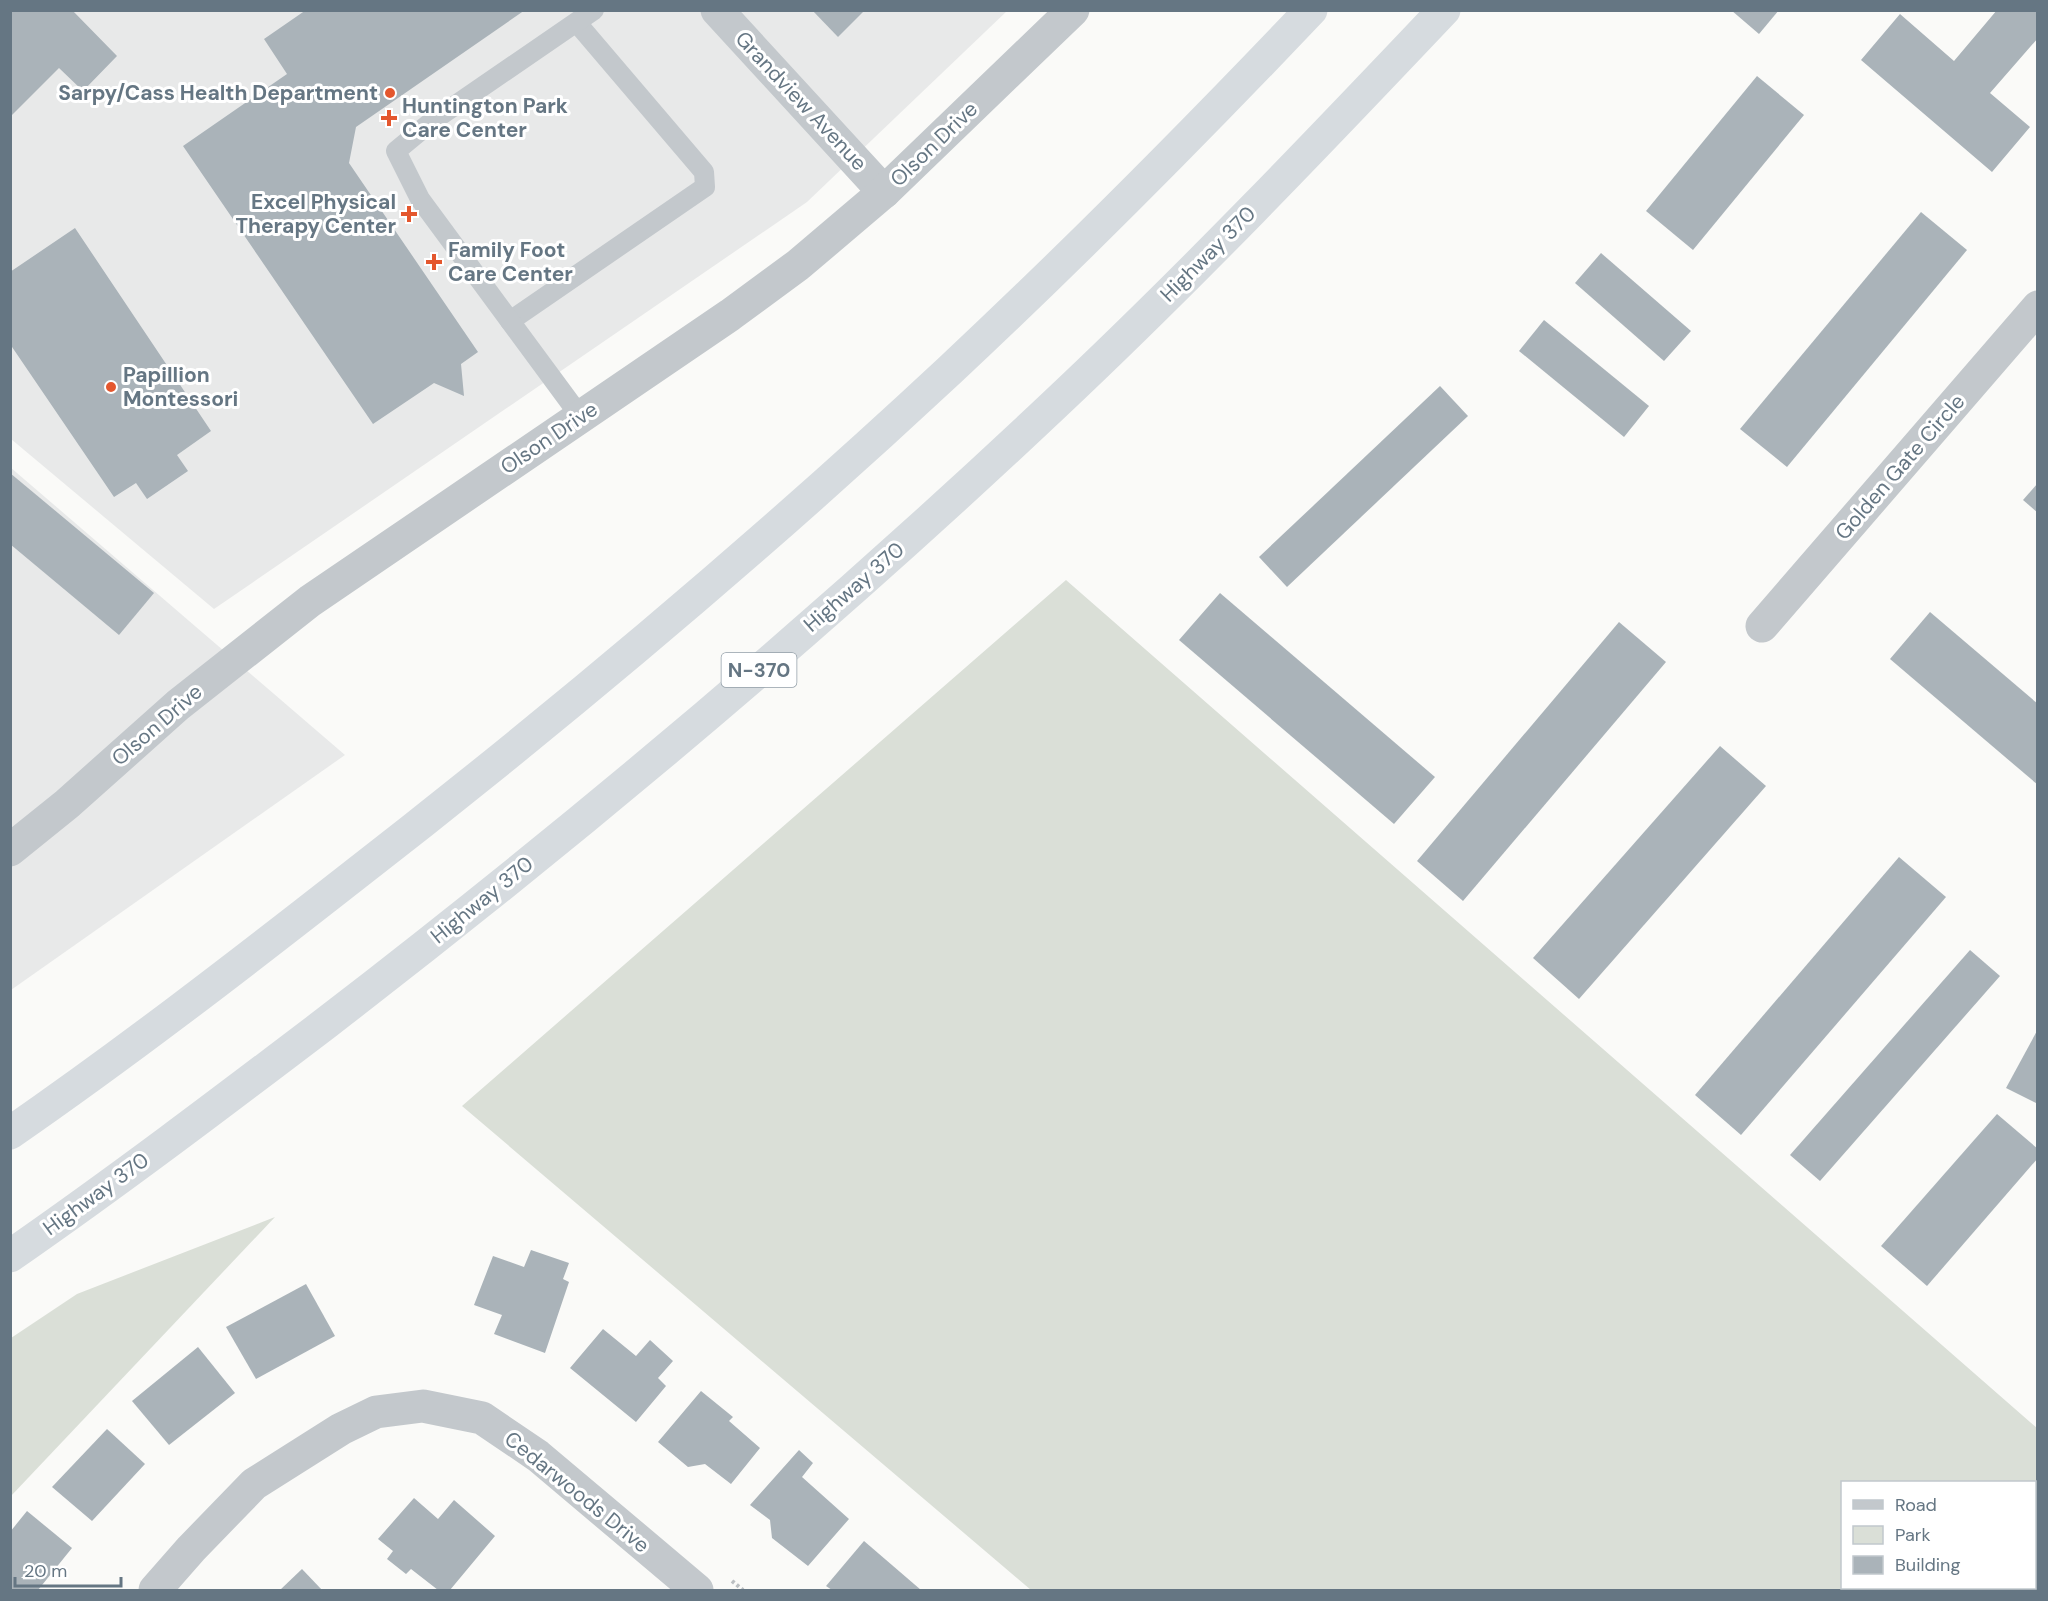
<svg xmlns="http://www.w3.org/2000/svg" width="2048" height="1601" font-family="'DM Sans',sans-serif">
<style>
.built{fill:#e8e9e9}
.green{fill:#dadfd7;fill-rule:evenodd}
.building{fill:#aab3b9}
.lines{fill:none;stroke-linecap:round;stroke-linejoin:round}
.path{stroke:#bbbfc2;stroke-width:4;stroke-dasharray:3 3;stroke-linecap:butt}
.service{stroke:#c3c8cc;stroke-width:20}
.minor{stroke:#c3c8cc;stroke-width:33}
.trunk{stroke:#d6dbdf;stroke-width:33}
.poi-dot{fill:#e4572e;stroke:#fff;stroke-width:2}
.labels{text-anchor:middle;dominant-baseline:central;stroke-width:6;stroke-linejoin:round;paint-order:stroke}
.shield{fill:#fff;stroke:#939fa8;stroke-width:1.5}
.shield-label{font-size:20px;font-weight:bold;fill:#657683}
.poi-label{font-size:21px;font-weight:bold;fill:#657683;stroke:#fff;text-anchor:start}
.street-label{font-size:21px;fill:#657683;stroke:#fff}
</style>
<rect width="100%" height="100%" fill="#fafaf8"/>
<g class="built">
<path d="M 10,11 L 1007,11 L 807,202 L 214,609 L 11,439 Z"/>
<path d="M 10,467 L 345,755 L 11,990 L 10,989 Z"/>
</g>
<g class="green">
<path d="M 1066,580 L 2037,1428 L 2037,1590 L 1031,1590 L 462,1106 ZM 1842,1482 L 2034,1482 L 2034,1588 L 1842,1588 Z"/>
<path d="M 275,1217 L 11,1496 L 11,1338 L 77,1294 Z"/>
</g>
<g class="building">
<path d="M 10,10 L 72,10 L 117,56 L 83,91 L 59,68 L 10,117 Z"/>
<path d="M 306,10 L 525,10 L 356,127 L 349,163 L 478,352 L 461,364 L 464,396 L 434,383 L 373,424 L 183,146 L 287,74 L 264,39 Z"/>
<path d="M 812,10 L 865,10 L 838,37 Z"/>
<path d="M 1731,10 L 1779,10 L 1759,34 Z"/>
<path d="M 1997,10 L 2036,10 L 2038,12 L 2038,38 L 1990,93 L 2030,127 L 1992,172 L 1861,60 L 1900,14 L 1954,61 Z"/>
<path d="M 1757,76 L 1804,115 L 1693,250 L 1646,211 Z"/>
<path d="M 1921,212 L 1967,250 L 1787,467 L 1740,429 Z"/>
<path d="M 75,228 L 211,431 L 177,455 L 188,471 L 147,499 L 136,483 L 114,497 L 10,344 L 10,272 Z"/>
<path d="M 1601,253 L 1691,331 L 1664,361 L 1575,283 Z"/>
<path d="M 1544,320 L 1649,406 L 1624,437 L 1519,351 Z"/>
<path d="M 1440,386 L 1468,416 L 1287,587 L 1259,557 Z"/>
<path d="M 10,473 L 154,593 L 119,635 L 10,544 Z"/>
<path d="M 2038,483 L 2038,513 L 2023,500 Z"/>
<path d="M 1220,593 L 1435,777 L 1394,824 L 1179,640 Z"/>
<path d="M 1930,612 L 2038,704 L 2038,785 L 1890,659 Z"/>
<path d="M 1619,622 L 1666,662 L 1463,901 L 1417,861 Z"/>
<path d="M 1720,746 L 1766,786 L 1579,999 L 1533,958 Z"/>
<path d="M 1899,857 L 1946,897 L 1741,1135 L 1695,1095 Z"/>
<path d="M 1970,950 L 2000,976 L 1820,1181 L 1790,1155 Z"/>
<path d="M 2038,1029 L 2038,1104 L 2006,1088 Z"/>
<path d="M 1997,1114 L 2038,1149 L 2038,1158 L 1927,1286 L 1881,1246 Z"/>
<path d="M 531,1250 L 569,1263 L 563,1279 L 569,1282 L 545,1353 L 494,1334 L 502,1315 L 474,1305 L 493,1256 L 524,1267 Z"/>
<path d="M 306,1284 L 335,1336 L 256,1379 L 226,1327 Z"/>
<path d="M 603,1329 L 636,1356 L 650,1340 L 673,1361 L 658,1378 L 666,1386 L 636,1422 L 570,1368 Z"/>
<path d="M 198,1347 L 235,1393 L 169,1445 L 132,1401 Z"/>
<path d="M 701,1391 L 733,1417 L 729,1421 L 760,1448 L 731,1484 L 705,1464 L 688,1467 L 658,1442 Z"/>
<path d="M 107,1429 L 145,1464 L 92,1521 L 52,1487 Z"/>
<path d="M 799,1450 L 813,1463 L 802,1477 L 849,1519 L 808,1566 L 772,1538 L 770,1520 L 750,1505 Z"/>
<path d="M 414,1498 L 438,1519 L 454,1500 L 495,1536 L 450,1590 L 438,1590 L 411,1569 L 406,1574 L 387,1559 L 393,1551 L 378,1539 Z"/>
<path d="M 27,1511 L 72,1548 L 38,1590 L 10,1590 L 10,1532 Z"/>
<path d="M 864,1541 L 921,1590 L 832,1590 L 826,1586 Z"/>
<path d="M 302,1569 L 322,1590 L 280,1590 Z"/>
</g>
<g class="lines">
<path class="path" d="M 732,1581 L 743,1590"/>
<g class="service">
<path d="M 510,321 L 705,187 L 704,172 L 577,23"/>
<path d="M 580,416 L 420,199 L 396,151 L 431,122 L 594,10"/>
</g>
<g class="minor">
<path d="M 717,10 L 884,192"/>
<path d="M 1762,626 L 2038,307"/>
<path d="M 10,850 L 67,804 L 178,705 L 310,601 L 730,315 L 798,265 L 884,192 L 1073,10"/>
<path d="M 155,1590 L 191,1549 L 254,1484 L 341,1429 L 376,1412 L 423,1406 L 482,1418 L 538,1456 L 697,1590"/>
</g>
<g class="trunk">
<path d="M 10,1133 C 124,1054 233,970 343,884 C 552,722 756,551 950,370 C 1074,254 1194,133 1311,10"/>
<path d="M 10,1256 C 118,1181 222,1102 326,1023 C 578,829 823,623 1054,405 C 1189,278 1317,144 1444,10"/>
</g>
</g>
<g class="poi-dot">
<circle cx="390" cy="93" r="6"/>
<path d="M386 109h6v6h6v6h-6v6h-6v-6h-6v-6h6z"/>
<path d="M406 205h6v6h6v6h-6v6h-6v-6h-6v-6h6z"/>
<path d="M431 253h6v6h6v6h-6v6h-6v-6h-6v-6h6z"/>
<circle cx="111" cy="387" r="6"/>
</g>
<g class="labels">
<rect class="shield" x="721.5" y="653" width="75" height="34" rx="4.5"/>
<g class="shield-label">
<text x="759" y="670">N-370</text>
</g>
<g class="poi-label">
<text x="378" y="93" text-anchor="end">Sarpy/Cass Health Department</text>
<text x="402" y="106">Huntington Park<tspan x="402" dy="24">Care Center</tspan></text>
<text x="396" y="202" text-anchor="end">Excel Physical<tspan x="396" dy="24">Therapy Center</tspan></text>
<text x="448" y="250">Family Foot<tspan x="448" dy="24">Care Center</tspan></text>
<text x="123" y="375">Papillion<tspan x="123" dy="24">Montessori</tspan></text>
</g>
<g class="street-label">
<text transform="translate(801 101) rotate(47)">Grandview Avenue</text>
<text transform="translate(934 144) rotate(-44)">Olson Drive</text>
<text transform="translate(1208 254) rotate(-45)">Highway 370</text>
<text transform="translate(549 438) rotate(-34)">Olson Drive</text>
<text transform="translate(1900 467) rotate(-49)">Golden Gate Circle</text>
<text transform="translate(854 587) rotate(-41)">Highway 370</text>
<text transform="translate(157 725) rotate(-41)">Olson Drive</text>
<text transform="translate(482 900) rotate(-39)">Highway 370</text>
<text transform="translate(96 1194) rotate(-36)">Highway 370</text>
<text transform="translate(577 1492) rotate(39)">Cedarwoods Drive</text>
</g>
</g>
<rect width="2048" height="1601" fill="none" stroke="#657683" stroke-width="24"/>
<rect x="1841" y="1481" width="195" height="108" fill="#ffffff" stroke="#c1c8cd" stroke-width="1.5"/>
<rect x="1853" y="1500" width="30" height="9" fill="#c3c8cc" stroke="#c1c8cd" stroke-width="1.5"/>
<text x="1895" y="1511" font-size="18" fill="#657683">Road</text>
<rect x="1853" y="1526" width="30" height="18" fill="#dadfd7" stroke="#c1c8cd" stroke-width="1.5"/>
<text x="1895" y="1541" font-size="18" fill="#657683">Park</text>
<rect x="1853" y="1556" width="30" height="18" fill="#aab3b9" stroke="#c1c8cd" stroke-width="1.5"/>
<text x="1895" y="1571" font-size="18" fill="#657683">Building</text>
<path d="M15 1577v9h106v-9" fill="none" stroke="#657683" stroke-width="3"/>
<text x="24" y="1577" font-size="18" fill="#657683" stroke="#ffffff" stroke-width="4.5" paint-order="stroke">20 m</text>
</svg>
